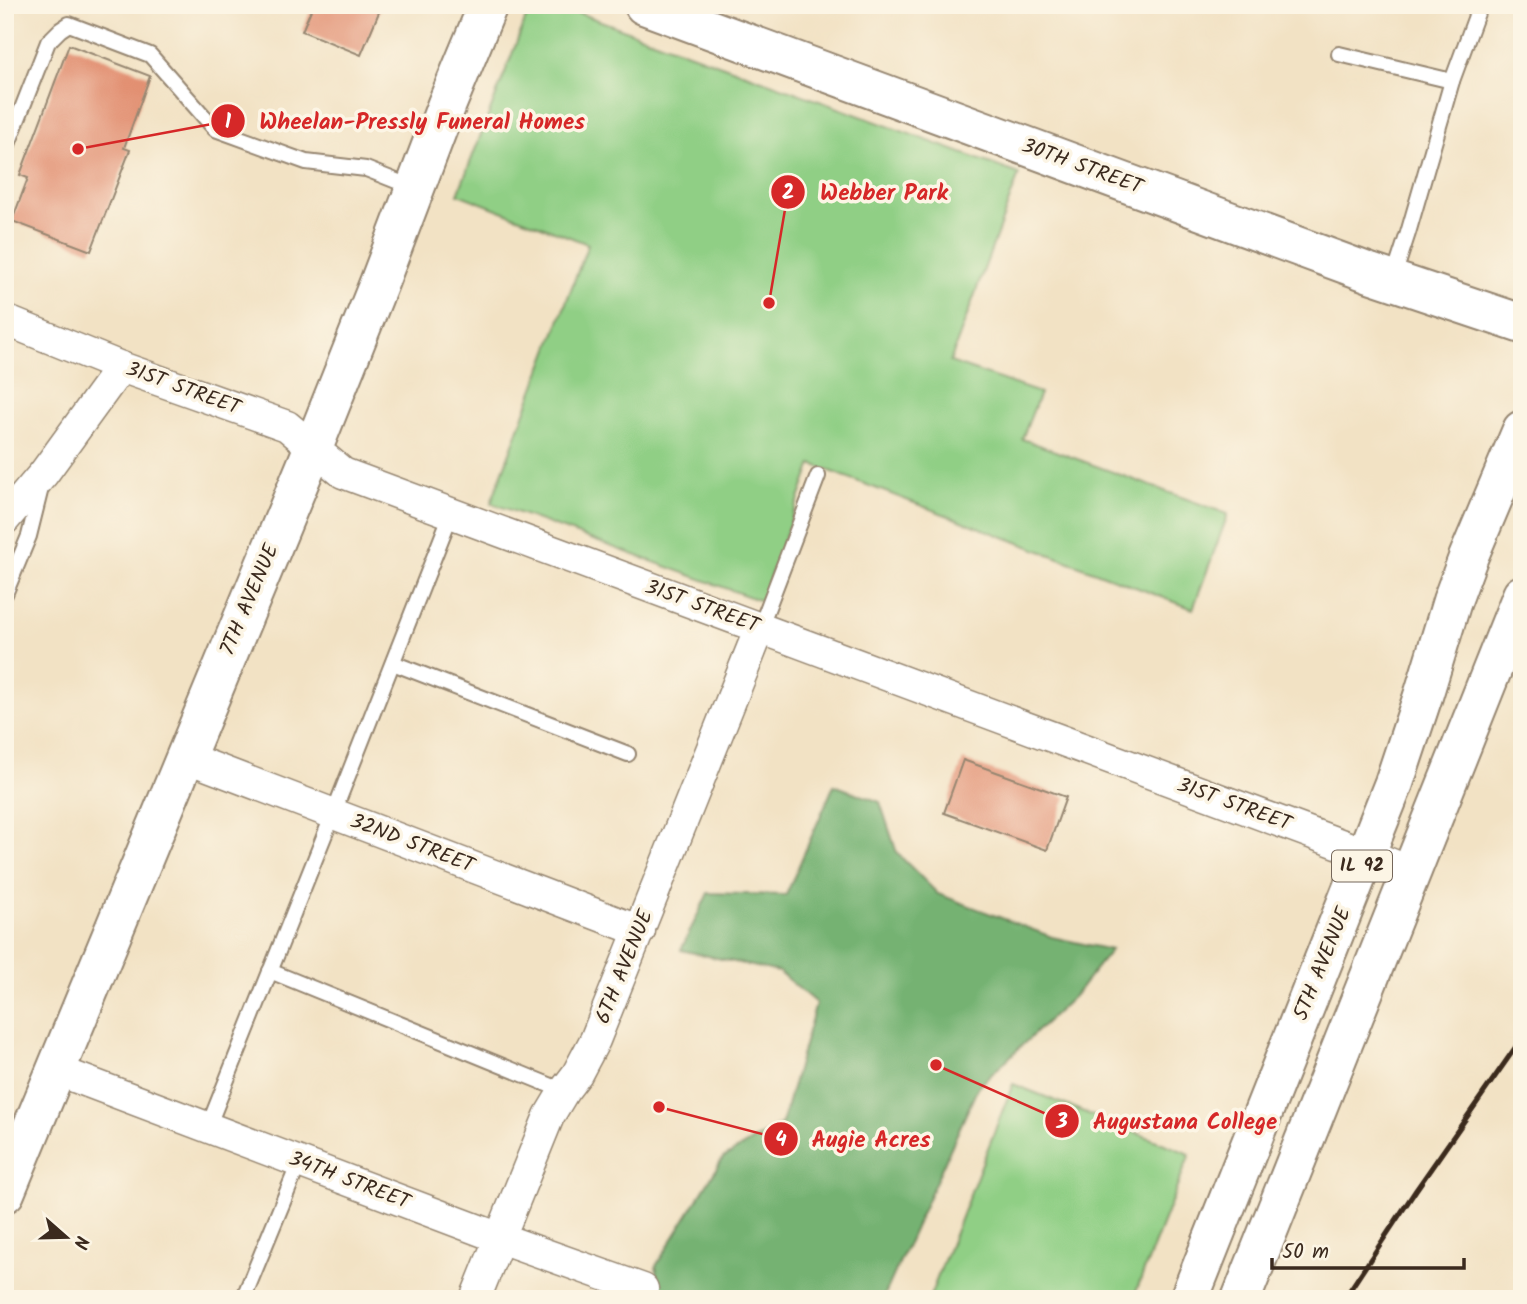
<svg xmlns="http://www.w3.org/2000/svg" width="1527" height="1304" font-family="Kalam,sans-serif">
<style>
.green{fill:#90cf85;stroke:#667c52;stroke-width:2}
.forest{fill:#74b272;stroke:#586e48;stroke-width:2}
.building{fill:#e29072}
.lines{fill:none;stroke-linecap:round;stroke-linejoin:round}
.lane-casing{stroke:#968671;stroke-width:18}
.street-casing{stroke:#968671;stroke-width:33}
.secondary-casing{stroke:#968671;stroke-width:42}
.primary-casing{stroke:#968671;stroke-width:42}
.lane{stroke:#fff;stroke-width:14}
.street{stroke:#fff;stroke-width:30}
.secondary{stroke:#fff;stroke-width:38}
.primary{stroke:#fff;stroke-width:38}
.rail{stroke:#3b2a1e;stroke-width:5}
.labels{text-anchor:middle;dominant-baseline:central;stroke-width:7;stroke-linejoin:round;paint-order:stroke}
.shield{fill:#fcf5e5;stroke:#75675a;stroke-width:2}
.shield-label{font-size:19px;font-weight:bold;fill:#3b2a1e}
.street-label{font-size:21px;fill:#3b2a1e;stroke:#fcf5e5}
.leader{fill:none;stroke:#d62828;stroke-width:2.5}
.callout-dot{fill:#d62828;stroke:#fcf5e5;stroke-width:2.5}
.mark-label{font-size:21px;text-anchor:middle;font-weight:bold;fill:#fff}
.callout-label{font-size:23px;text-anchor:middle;font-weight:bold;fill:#d62828;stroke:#fcf5e5;stroke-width:7;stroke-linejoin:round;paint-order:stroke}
</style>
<rect width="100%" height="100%" fill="#fcf5e5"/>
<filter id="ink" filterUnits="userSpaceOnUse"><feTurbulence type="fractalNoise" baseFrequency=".0143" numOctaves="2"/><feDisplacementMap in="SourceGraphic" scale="14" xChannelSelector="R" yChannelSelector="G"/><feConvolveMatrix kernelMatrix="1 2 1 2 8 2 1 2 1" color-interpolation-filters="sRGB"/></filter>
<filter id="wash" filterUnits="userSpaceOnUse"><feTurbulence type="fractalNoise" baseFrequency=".00686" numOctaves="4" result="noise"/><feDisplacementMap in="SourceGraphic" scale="28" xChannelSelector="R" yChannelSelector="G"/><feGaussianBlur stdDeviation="1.57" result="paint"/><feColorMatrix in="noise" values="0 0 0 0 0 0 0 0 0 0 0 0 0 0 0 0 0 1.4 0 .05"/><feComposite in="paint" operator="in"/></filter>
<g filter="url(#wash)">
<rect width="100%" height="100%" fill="#f2e2c4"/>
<g class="green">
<path d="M 531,5 L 557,5 L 1019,174 L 950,362 L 1040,393 L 1022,439 L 1228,514 L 1193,609 L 812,464 L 761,601 L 491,503 L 588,244 L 458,194 Z"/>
<path d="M 1013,1084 L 1190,1154 L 1133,1299 L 929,1299 Z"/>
</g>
<path class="forest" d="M 834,785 L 880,802 L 897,853 L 938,894 L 1052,937 L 1111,950 L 1074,996 L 978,1087 L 883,1299 L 662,1299 L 656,1266 L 723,1158 L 782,1123 L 816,1003 L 779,972 L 681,950 L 708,893 L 786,895 Z"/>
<g id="blocks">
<g class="building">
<path d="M 313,5 L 382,5 L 361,55 L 302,31 Z"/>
<path d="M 69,45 L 150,76 L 124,148 L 130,150 L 91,251 L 12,221 L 28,178 L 20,175 Z"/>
<path d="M 963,760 L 1066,797 L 1047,850 L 944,813 Z"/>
</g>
</g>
</g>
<g filter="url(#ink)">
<use href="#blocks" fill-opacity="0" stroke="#968671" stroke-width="2"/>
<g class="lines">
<g class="lane-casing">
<g id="lane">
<path d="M 1339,54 L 1452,81"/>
<path d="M 5,152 L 48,42 L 60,30 L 69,24 L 150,55 L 215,129 L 306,162 L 366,169 L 414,188"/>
<path d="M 1393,279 L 1408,233 L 1452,81 L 1480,5"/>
<path d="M 5,594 L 29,536 L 41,488"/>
<path d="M 760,628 L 818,476"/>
<path d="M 393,663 L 628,754"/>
<path d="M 270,971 L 564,1091"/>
<path d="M 208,1127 L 333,814 L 451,514"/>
<path d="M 243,1299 L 299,1163"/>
</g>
</g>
<g class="street-casing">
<g id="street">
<path d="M 5,320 L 121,367 L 287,426 L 343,473 L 1367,854 L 1411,872"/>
<path d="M 5,519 L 44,473 L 121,367"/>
<path d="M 185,757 L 640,931"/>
<path d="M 56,1070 L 500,1238 L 643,1289"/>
<path d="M 475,1299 L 549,1116 L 564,1091 L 577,1074 L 595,1040 L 760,628"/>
</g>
</g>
<g class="secondary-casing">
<g id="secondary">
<path d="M 644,5 L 1370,273 L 1522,324"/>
<path d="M 5,1193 L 308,461 L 379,283 L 447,104 L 488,5"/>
</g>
</g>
<g class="primary-casing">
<g id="primary">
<path d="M 1189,1299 L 1394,783 L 1424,693 L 1452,601 L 1468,558 L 1522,430"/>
<path d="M 1241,1299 L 1522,595"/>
</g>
</g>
<use href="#lane" class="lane"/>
<use href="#street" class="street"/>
<use href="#secondary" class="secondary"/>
<use href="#primary" class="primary"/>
<path class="rail" d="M 1344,1299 L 1416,1190 L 1522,1038"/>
</g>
</g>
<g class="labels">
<rect class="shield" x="1332" y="850.5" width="60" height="31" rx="5"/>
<g class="shield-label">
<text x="1362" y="866">IL 92</text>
</g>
<g class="street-label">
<text transform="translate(1082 167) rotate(20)">30TH STREET</text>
<text transform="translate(183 389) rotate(20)">31ST STREET</text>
<text transform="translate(250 600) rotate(-67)">7TH AVENUE</text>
<text transform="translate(702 607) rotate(20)">31ST STREET</text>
<text transform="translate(1234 805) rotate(20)">31ST STREET</text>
<text transform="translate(412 844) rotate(21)">32ND STREET</text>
<text transform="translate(1323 964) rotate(-68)">5TH AVENUE</text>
<text transform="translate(625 967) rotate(-68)">6TH AVENUE</text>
<text transform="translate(349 1181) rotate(21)">34TH STREET</text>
</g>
</g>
<path class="leader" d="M78 149L228 121M769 303L788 192M936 1065L1062 1121M659 1107L781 1139"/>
<g class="callout-dot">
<circle cx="78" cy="149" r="7"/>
<circle cx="769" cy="303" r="7"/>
<circle cx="936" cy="1065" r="7"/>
<circle cx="659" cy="1107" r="7"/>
<circle cx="228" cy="121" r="18"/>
<circle cx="788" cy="192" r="18"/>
<circle cx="1062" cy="1121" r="18"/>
<circle cx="781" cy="1139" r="18"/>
</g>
<g class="mark-label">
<text x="228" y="128">1</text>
<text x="788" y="199">2</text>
<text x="1062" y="1128">3</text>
<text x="781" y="1146">4</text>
</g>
<g class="callout-label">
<text x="422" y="129">Wheelan-Pressly Funeral Homes</text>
<text x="884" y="200">Webber Park</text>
<text x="1185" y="1129">Augustana College</text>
<text x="871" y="1147">Augie Acres</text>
</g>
<rect width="1527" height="1304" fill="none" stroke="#fcf5e5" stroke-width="28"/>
<g transform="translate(66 1237) rotate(110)" stroke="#fcf5e5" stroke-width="5" paint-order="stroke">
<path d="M0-5L12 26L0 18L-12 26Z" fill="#3b2a1e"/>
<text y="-10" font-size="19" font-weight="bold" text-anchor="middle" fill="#3b2a1e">N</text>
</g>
<path d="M1272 1258v10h192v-10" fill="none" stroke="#3b2a1e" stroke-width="3.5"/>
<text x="1282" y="1258" font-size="21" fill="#3b2a1e" stroke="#fcf5e5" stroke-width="5" paint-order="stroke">50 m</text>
</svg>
